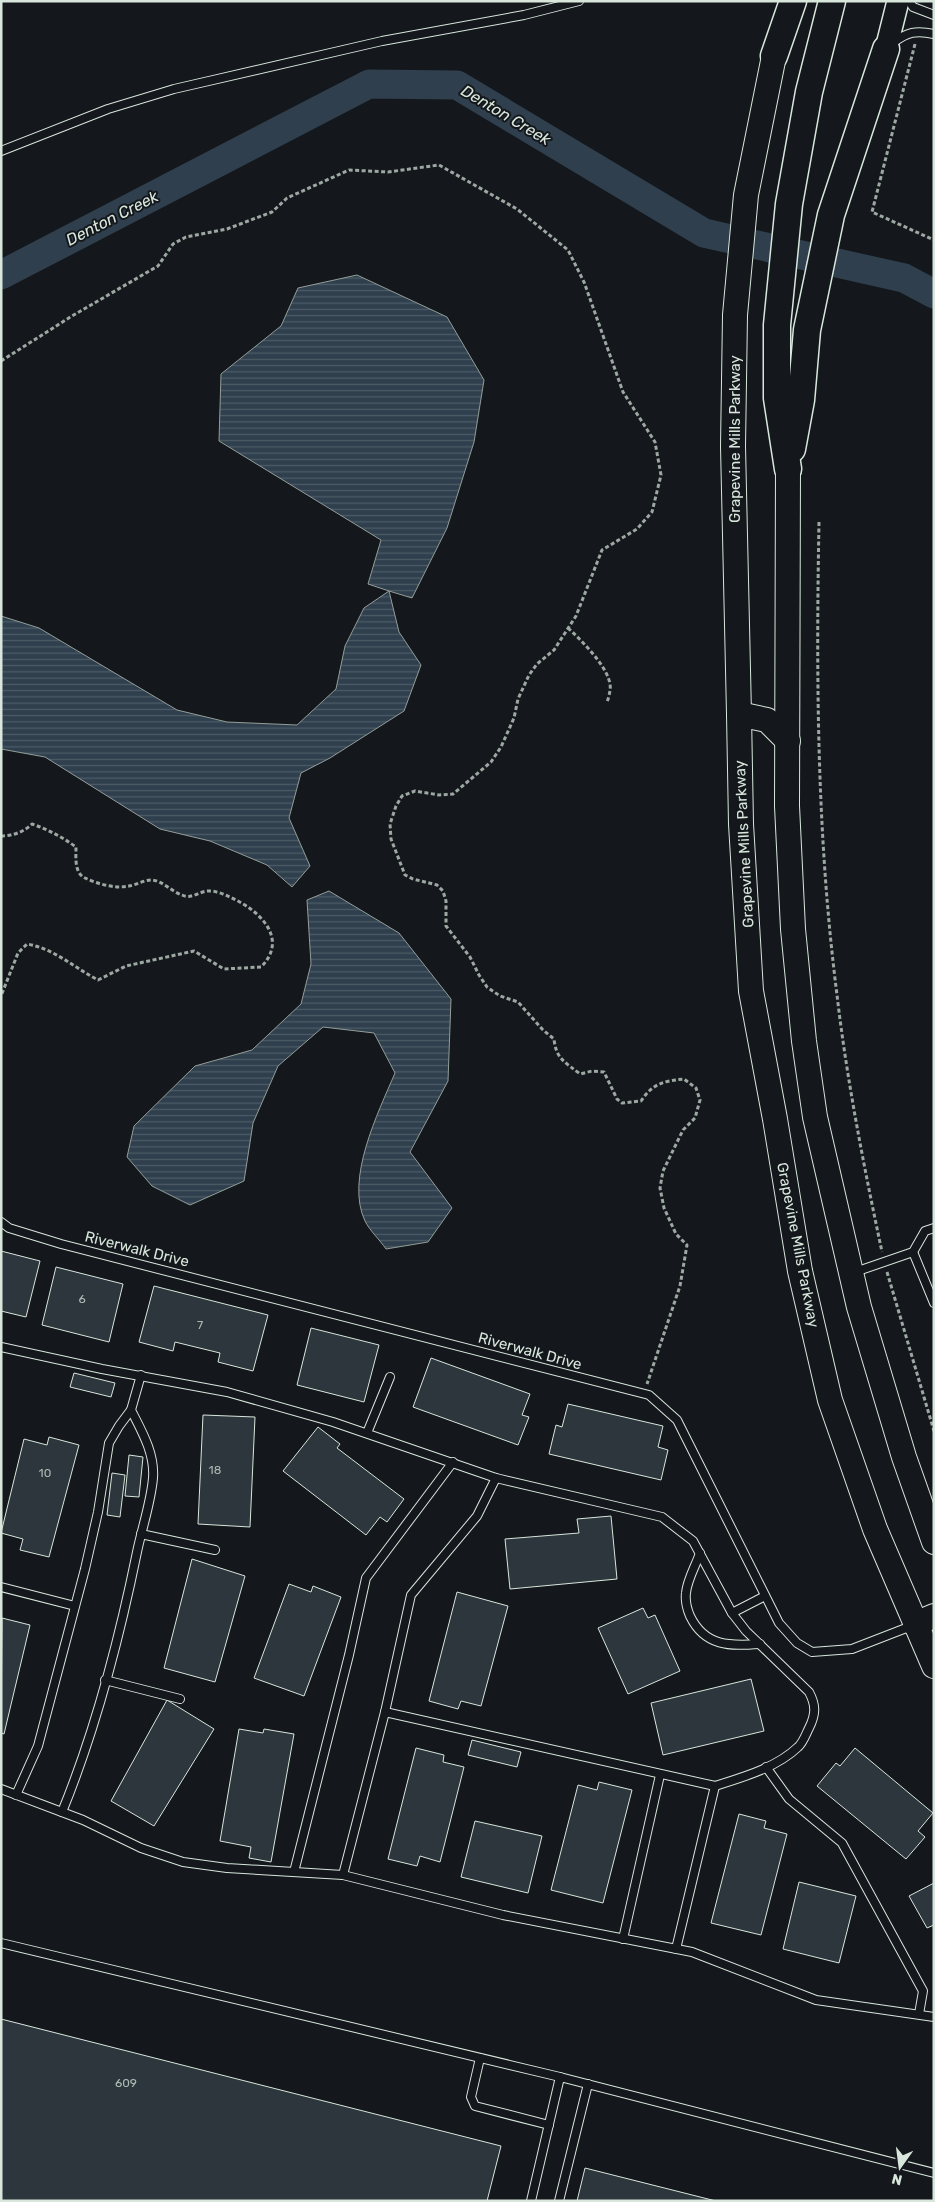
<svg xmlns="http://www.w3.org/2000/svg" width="935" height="2202" font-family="Rubik,sans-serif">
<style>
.water{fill:url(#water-rules);stroke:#939e99}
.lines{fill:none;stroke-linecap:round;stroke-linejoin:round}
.river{stroke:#2f3f4d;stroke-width:29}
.building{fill:#2c363c;stroke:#d8e6dc}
.service-casing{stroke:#d8e6dc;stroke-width:10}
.secondary-casing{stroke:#d8e6dc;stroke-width:24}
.primary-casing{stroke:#d8e6dc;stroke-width:26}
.motorway-casing{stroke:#d8e6dc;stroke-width:29}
.path{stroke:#9da8a2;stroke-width:3;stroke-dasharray:4 2.5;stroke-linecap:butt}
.service{stroke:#14181c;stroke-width:8}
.secondary{stroke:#14181c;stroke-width:21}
.primary{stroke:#14181c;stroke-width:24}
.motorway{stroke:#14181c;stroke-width:26}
.labels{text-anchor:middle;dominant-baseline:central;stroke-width:4;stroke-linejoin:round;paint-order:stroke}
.number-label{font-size:12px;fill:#adbab4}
.street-label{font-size:15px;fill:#d8e6dc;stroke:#14181c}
.water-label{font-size:16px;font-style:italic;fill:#d8e6dc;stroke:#14181c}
</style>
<defs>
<pattern id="water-rules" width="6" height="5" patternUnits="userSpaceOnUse" patternTransform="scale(1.25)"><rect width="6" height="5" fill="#2f3f4d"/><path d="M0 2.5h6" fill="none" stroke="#4c5b66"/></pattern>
</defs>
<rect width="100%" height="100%" fill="#14181c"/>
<g class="water">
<path d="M 357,275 L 447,317 L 484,380 L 474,442 L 447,528 L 412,598 L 389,591 L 399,632 L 421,665 L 404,711 L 330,758 L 301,773 L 289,818 L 310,866 L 292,887 L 267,865 L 210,841 L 160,829 L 45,757 L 1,749 L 1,616 L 39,628 L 177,710 L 227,722 L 297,725 L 336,689 L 345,646 L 364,608 L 389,591 L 368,584 L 381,540 L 219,441 L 221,374 L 281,326 L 298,288 Z"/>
<path d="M 329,891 L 399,933 L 451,999 L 448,1081 L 410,1152 L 452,1208 L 428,1242 L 386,1249 C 380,1240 370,1231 365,1221 C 345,1179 378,1113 395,1073 L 374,1033 L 323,1027 L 278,1066 L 253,1123 L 244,1181 L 190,1205 L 152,1186 L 127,1157 L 134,1126 L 195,1066 L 252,1050 L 301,1004 L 311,964 L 307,900 Z"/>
</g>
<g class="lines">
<path class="river" d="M 1,275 L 369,84 L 457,85 L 704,233 L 904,278 L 934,294"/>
</g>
<g class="building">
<path d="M 1,1251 L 40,1261 L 26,1317 L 1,1311 Z"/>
<path d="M 56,1267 L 123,1284 L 109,1342 L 42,1325 Z"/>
<path d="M 154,1286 L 268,1315 L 253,1371 L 218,1362 L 220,1353 L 175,1342 L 173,1351 L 139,1342 Z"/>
<path d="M 311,1328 L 379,1345 L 364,1402 L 297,1385 Z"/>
<path d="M 431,1358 L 530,1394 L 522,1415 L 529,1417 L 518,1445 L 413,1407 Z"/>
<path d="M 74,1373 L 115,1383 L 111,1397 L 70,1387 Z"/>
<path d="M 568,1404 L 663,1426 L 658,1447 L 668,1450 L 661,1480 L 549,1454 L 556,1425 L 562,1427 Z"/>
<path d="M 203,1415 L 255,1417 L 250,1527 L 198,1524 Z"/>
<path d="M 318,1427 L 340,1444 L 337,1448 L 404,1499 L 387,1522 L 380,1517 L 366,1535 L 283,1471 Z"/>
<path d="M 49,1437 L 79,1445 L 49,1557 L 20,1550 L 23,1539 L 1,1533 L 24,1439 L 47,1445 Z"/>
<path d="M 129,1455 L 143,1457 L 139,1497 L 125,1496 Z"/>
<path d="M 112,1473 L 125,1475 L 120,1517 L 107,1515 Z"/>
<path d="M 611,1516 L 617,1579 L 510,1589 L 505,1539 L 579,1533 L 577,1519 Z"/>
<path d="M 192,1559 L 245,1576 L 215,1682 L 164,1668 Z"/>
<path d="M 289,1584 L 311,1592 L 313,1586 L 341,1597 L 304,1696 L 254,1678 Z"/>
<path d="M 457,1592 L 508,1606 L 481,1706 L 461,1701 L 458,1709 L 429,1701 Z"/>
<path d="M 643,1608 L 648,1618 L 655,1615 L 680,1671 L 628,1694 L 598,1628 Z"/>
<path d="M 2,1618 L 30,1625 L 4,1734 L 1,1733 Z"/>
<path d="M 751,1679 L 764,1731 L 663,1755 L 651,1703 Z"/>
<path d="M 167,1700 L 214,1729 L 154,1826 L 111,1801 Z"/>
<path d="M 239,1729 L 263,1733 L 264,1729 L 294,1734 L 271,1862 L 249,1858 L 251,1847 L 220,1841 Z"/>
<path d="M 472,1740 L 521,1752 L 517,1767 L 468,1755 Z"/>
<path d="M 416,1748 L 444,1755 L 443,1762 L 464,1767 L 440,1862 L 420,1856 L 417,1866 L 388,1859 Z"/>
<path d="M 855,1748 L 933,1813 L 918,1831 L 925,1837 L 906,1859 L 817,1786 L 836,1763 L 840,1766 Z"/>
<path d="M 599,1782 L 632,1790 L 603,1903 L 551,1890 L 578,1785 L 597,1790 Z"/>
<path d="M 739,1814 L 766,1821 L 764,1828 L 787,1834 L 761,1935 L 711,1923 Z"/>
<path d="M 475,1821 L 542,1836 L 528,1893 L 461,1877 Z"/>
<path d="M 799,1882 L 856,1896 L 839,1963 L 783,1949 Z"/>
<path d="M 934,1883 L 934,1925 L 927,1928 L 909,1896 Z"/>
<path d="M 1,2019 L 501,2146 L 487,2201 L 1,2201 Z"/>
<path d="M 585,2168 L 716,2201 L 577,2201 Z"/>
</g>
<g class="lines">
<g class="service-casing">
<g id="service">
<path d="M 909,1 L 913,7 L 934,15"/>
<path d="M 893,43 C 907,32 916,30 934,34"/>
<path d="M 1,151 L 108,109 L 174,89 L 382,41 L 524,15 L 579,1"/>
<path d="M 1,1222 L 9,1228 L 61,1244 L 649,1395 L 677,1420 L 779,1623 L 797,1643 L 812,1652 L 852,1649 L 914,1625"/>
<path d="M 913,1252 L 934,1303"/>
<path d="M 855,1272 L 913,1252 L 925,1231 L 934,1228"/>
<path d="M 1,1347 L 102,1369 L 227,1392 L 333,1422 L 496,1478 L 662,1517 L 693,1541 L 732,1613 L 765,1596"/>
<path d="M 367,1433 L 390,1377"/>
<path d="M 141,1534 L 215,1550"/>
<path d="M 700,1553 C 696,1565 687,1580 686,1593 C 685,1601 687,1609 690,1616 C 705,1647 730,1646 760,1644"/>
<path d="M 1,1587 L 75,1606"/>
<path d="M 105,1680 L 180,1699"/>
<path d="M 385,1712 L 715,1786 C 743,1777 776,1768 798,1747 C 803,1743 806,1734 809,1728 C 816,1714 816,1705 809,1692 L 746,1631 L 732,1613"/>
<path d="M 766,1767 L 789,1799 L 842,1843 L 923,1991 L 919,2014"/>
<path d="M 1,1789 L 83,1820 L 141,1848 L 183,1862 L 227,1868 L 343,1875 L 503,1915 L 692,1952 L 816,2000 L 934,2017"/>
<path d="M 16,1795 L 38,1746 L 85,1569 L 98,1512 L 109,1443 L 119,1426 L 131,1410"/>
<path d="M 62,1812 C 96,1729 119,1640 137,1552 C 142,1528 151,1502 153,1478 C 155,1453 141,1430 131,1410 L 141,1375"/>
<path d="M 294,1872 L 349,1655 L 366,1578 L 453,1462"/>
<path d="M 343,1875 L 385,1712 L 411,1595 L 477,1516 L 496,1478"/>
<path d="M 623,1939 L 660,1775"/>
<path d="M 1,1943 L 560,2077"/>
<path d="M 676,1949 L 715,1786"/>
<path d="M 480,2058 L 471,2097 L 475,2106 L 549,2125"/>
<path d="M 531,2201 L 560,2077 L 934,2173"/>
<path d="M 559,2201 L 588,2084"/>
</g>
</g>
<g class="secondary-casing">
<path id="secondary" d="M 886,49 L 898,1"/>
</g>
<g class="primary-casing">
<g id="primary">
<path d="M 774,56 L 746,195 L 735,315 L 733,446 L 739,714 L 741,824 L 751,991 L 775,1119 L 800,1271 L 830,1400 L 875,1529 L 934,1666"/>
<path d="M 788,469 L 787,806 L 793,929 L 804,1041 L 815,1117 L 859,1307 L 904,1457 L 934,1542"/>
<path d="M 739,714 L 767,720 L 788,741"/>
<path d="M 915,1624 L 934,1616"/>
</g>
</g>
<g class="motorway-casing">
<g id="motorway">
<path d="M 774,56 L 793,1"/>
<path d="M 792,449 L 801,400 L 807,330 L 831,215 L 886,49"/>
<path d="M 788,469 L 777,398 L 777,325 L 789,204 L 809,92 L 832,1"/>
</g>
</g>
<g class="path">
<path d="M 915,44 L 872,212 L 934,240"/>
<path d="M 1,361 L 72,316 L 158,266 L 173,244 L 186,237 L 227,229 L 272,212 L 287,198 L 349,170 L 388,172 L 439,165 L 517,209 L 568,250 L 584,282 L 623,392 L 655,442 L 661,475 L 652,512 L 637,529 L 602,550 L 576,616 L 554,650 L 537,664 L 529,675 L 518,699 L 514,718 L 501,747 L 491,762 L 453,794 L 439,795 L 415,791 L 402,796 L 396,806 L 390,824 L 391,839 L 405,875 L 413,879 L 437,885 L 443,891 L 446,901 L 446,926 L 470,957 L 479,975 L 487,987 L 500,996 L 518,1002 L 543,1030 L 554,1039 C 556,1059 565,1062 580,1074 L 592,1071 L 604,1072 L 617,1099 L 622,1103 L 641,1101 C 653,1083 664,1081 684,1079 L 696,1088 L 700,1100 L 695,1118 L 683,1130 L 663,1171 L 660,1188 L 664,1208 L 676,1234 L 687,1245 L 680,1286 L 647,1384"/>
<path d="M 819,522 C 816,680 817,838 837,995 C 847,1081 864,1167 882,1252"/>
<path d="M 568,628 C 581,640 604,663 609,680 C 612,688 609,695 607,703"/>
<path d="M 1,836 C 12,836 24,832 32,824 C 49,830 62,837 76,847 C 76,857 74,873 85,878 C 97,884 116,889 129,886 C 136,885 144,880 151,880 C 162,880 172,892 182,895 C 192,900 200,890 211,891 C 220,892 228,896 236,900 C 262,913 288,940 261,967 L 224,969 L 194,951 L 126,966 L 98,980 C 73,967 55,949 27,944 L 18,953 L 1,996"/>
<path d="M 887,1272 L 934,1431"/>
</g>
<use href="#service" class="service"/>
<use href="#secondary" class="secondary"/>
<use href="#primary" class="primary"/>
<use href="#motorway" class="motorway"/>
</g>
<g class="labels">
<g class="number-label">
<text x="82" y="1299">6</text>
<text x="200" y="1325">7</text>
<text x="215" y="1470">18</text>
<text x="45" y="1473">10</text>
<text x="126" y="2083">609</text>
</g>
<g class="street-label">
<text transform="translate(735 439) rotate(-90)">Grapevine Mills Parkway</text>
<text transform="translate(744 844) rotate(-93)">Grapevine Mills Parkway</text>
<text transform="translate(798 1245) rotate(79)">Grapevine Mills Parkway</text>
<text transform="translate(137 1249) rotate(14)">Riverwalk Drive</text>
<text transform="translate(530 1351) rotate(15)">Riverwalk Drive</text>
</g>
<g class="water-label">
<text transform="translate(506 115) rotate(31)">Denton Creek</text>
<text transform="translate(112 218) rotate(-27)">Denton Creek</text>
</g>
</g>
<rect width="935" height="2202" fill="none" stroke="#d8e6dc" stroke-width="5"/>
<g transform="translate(900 2167) rotate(194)" stroke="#14181c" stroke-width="4" paint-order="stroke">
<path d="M0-4L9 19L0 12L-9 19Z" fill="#d8e6dc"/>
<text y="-8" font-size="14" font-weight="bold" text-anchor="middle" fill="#d8e6dc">N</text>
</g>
</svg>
